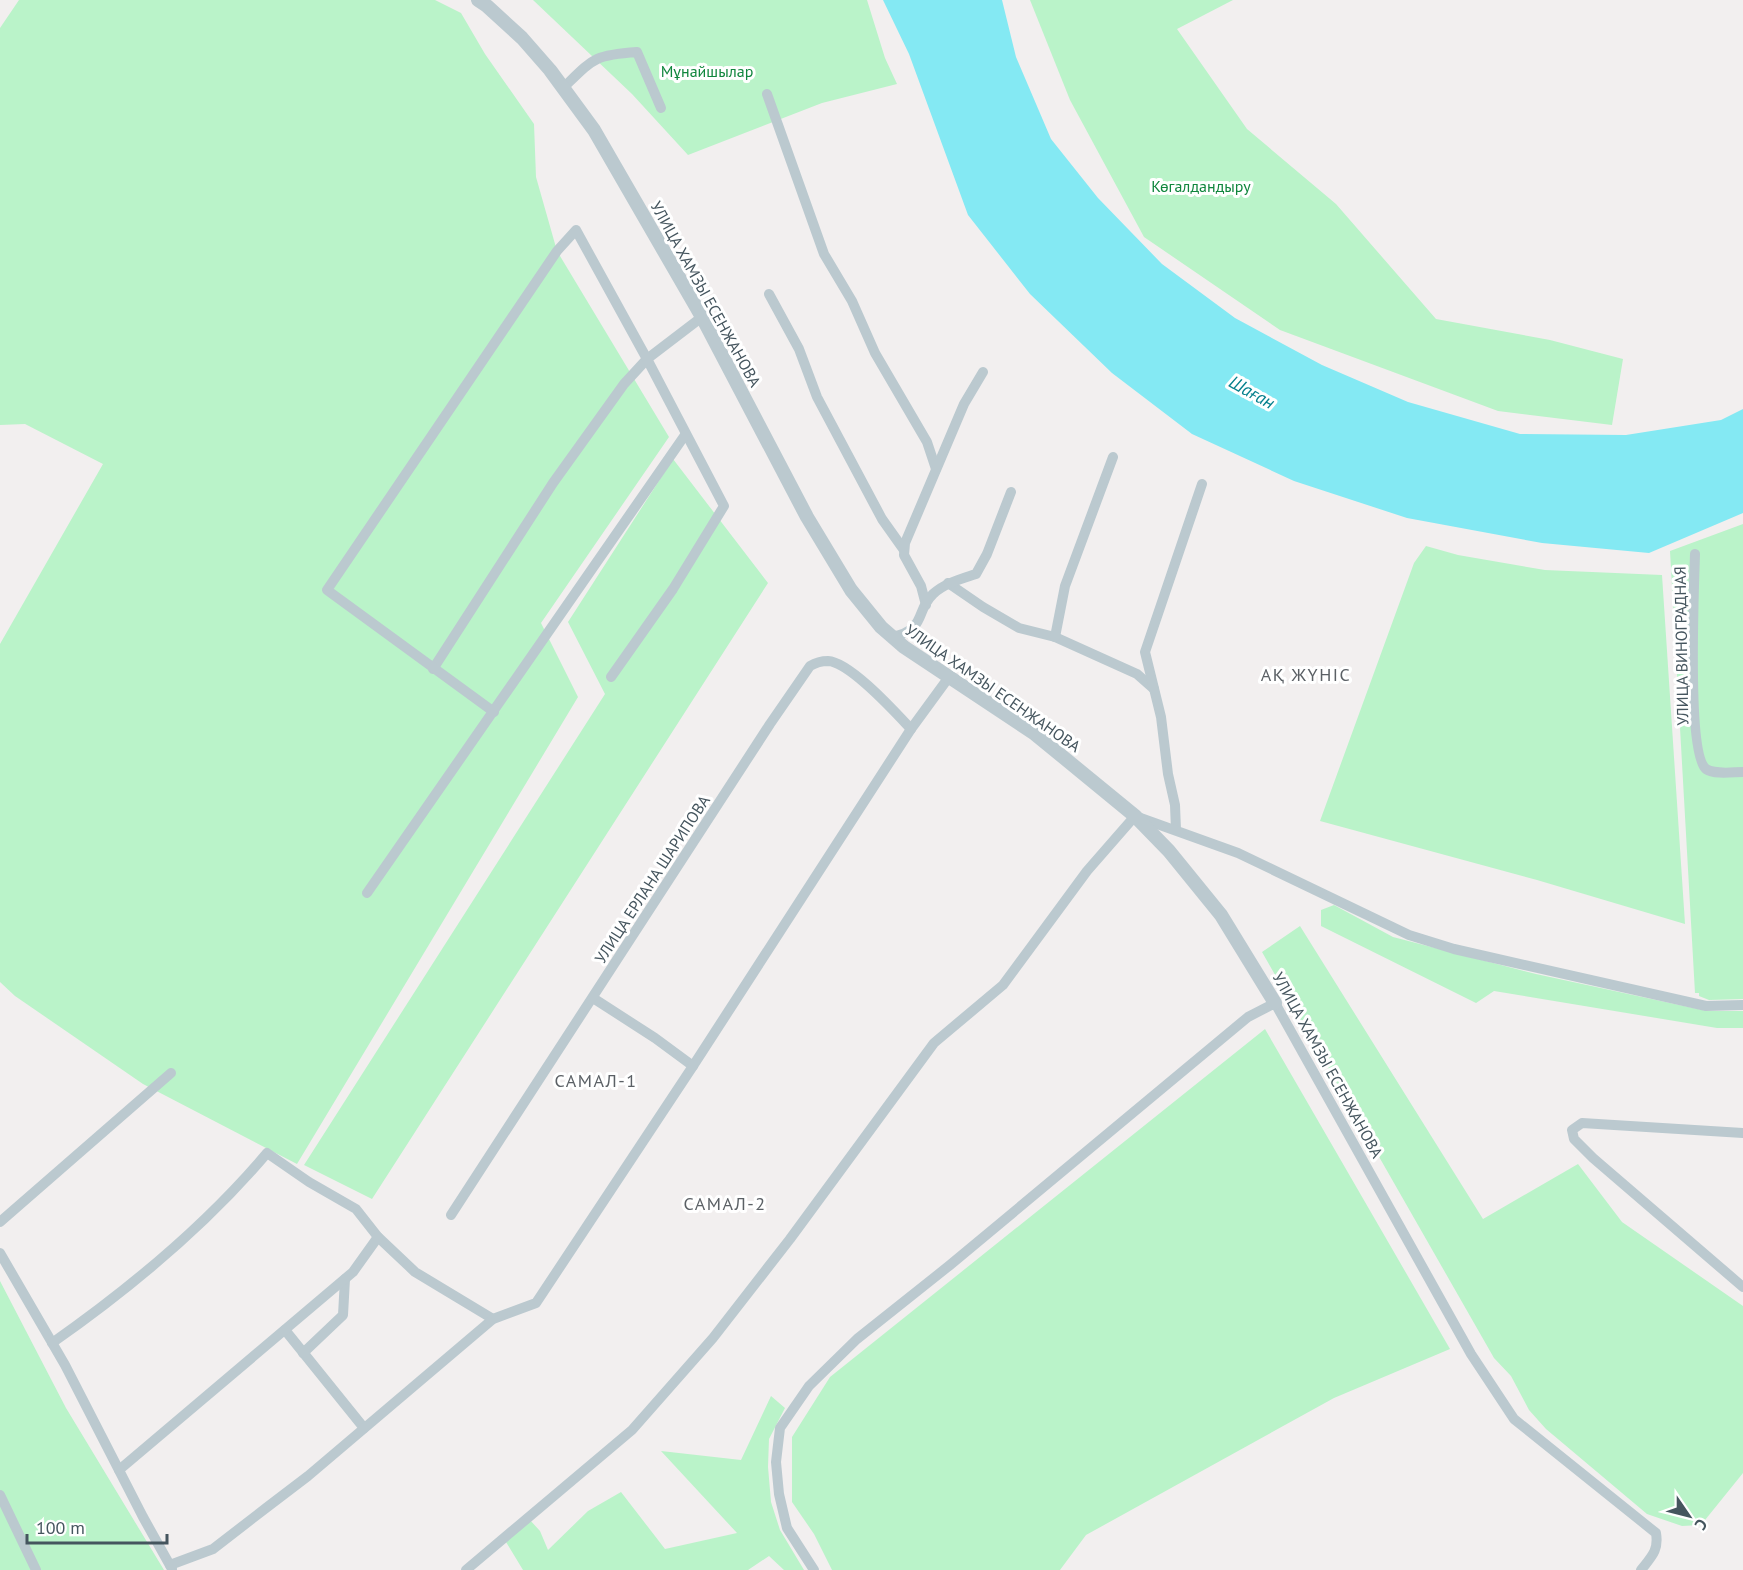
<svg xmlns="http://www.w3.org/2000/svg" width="1743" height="1570" font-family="'PT Sans',sans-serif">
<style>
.green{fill:#baf3c9}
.water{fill:#84e9f3}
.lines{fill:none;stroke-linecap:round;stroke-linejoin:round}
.minor{stroke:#bbc9cf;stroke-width:10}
.tertiary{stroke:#bbc9cf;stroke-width:14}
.labels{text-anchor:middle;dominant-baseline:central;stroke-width:6;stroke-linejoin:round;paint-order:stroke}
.park-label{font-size:16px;fill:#10863d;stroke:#fff}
.street-label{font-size:16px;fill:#45555e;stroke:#fff}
.water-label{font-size:18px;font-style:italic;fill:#05808d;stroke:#fff}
.neighbourhood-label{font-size:18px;letter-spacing:1.5px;fill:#5b6065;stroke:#fff}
</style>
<rect width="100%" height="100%" fill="#f2efef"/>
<g class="green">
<path d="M 19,0 L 435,0 L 461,13 L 485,54 L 534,124 L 536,177 L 557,251 L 669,437 L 541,623 L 578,697 L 297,1164 L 143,1084 L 15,996 L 0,982 L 0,644 L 103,464 L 25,424 L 0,425 L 0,28 Z"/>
<path d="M 533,0 L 867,0 L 885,58 L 897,84 L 822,103 L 688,155 L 632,94 Z"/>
<path d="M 1030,0 L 1233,0 L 1177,29 L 1247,129 L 1336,204 L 1436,319 L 1550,340 L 1623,359 L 1612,425 L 1498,411 L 1280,330 L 1144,237 L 1070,100 Z"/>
<path d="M 673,459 L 768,583 L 372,1199 L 304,1165 L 605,694 L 568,622 Z"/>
<path d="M 1743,524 L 1743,999 L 1709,1000 L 1699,996 L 1699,993 L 1695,993 L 1670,551 Z"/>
<path d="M 1426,546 L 1458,555 L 1545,570 L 1662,575 L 1685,924 L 1537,880 L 1320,821 L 1414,563 Z"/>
<path d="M 1334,905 L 1393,937 L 1536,974 L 1707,1011 L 1743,1011 L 1743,1028 L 1717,1028 L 1494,991 L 1476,1003 L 1321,926 L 1321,910 Z"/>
<path d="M 1300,926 L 1483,1219 L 1578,1164 L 1622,1222 L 1743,1306 L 1743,1473 L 1701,1525 L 1682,1526 L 1647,1514 L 1546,1429 L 1529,1410 L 1511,1376 L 1494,1358 L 1262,952 Z"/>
<path d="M 1265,1029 L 1450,1349 L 1334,1398 L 1086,1535 L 1060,1570 L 832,1570 L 814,1534 L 792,1502 L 792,1437 L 830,1377 Z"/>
<path d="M 0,1281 L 66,1408 L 164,1570 L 0,1570 Z"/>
<path d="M 771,1396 L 785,1408 L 769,1439 L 768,1467 L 771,1502 L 780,1530 L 804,1570 L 784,1570 L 769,1556 L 748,1570 L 523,1570 L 506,1542 L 529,1519 L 540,1531 L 548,1550 L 588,1511 L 621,1492 L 665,1549 L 737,1533 L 661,1451 L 741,1460 Z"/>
</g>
<path class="water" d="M 883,0 L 1002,0 L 1016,57 L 1051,139 L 1098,198 L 1162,264 L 1235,318 L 1322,365 L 1408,402 L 1520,434 L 1626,435 L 1721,420 L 1743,409 L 1743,513 L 1649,553 L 1542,543 L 1407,518 L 1294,481 L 1192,434 L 1112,373 L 1030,294 L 968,215 L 909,54 Z"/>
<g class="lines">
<g class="minor">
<path d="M 563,88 C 594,58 594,55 637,52 L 661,108"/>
<path d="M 767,94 L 824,254 L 852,301 L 875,353 L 927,442 L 936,469"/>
<path d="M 769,294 L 799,349 L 817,397 L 882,519 L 904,550"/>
<path d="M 1695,554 C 1694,586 1687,754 1706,769 C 1715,775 1733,772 1743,772"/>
<path d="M 948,583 L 983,607 L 1019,628 L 1055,637 L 1137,674 L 1154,689"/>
<path d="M 926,605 L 921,586 L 904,555 L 905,543 L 964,404 L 983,372"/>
<path d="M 892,637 C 927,630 915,611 933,594 C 945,583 961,579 976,574 L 987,554 L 1011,492"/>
<path d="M 1055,637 L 1065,586 L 1113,457"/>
<path d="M 433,669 L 553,483 L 624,384 L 647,359 L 702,317"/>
<path d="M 494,712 L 327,590 L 557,251 L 576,230 L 647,359 L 724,506 L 673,589 L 611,677"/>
<path d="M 1176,830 L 1175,805 L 1168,774 L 1161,717 L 1145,652 L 1202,484"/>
<path d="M 367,893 L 685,435"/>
<path d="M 593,998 L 655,1038 L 693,1066"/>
<path d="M 1743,1133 L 1582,1123 L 1572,1130 L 1574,1139 L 1593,1158 L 1743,1287"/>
<path d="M 451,1215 L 770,724 L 810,666 C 815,663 821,661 828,661 C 850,662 895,712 911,729"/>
<path d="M 0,1222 L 171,1073"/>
<path d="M 0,1253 L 65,1365 L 143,1517 L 172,1569"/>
<path d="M 285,1330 L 364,1428"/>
<path d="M 52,1343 C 129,1289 207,1224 267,1153 L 309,1182 L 356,1209 L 378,1237 L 415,1272 L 493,1319"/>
<path d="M 303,1353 L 343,1315 L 345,1279"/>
<path d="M 119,1470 L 353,1272 L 378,1237"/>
<path d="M 0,1495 L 36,1570"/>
<path d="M 170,1565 L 213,1549 L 266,1508 L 308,1476 L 493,1319 L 536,1303 L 693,1066 L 911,729 L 949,677"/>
<path d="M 466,1570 L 632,1430 L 713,1338 L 790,1239 L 934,1043 L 1003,985 L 1087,871 L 1135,816 L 1238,853 L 1409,935 L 1454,949 L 1706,1006 L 1743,1005"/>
<path d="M 814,1570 L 787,1528 L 779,1494 L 776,1462 L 780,1428 L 809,1386 L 857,1339 L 950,1265 L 1248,1017 L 1275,1003 L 1471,1354 L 1514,1419 L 1656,1533 C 1659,1551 1651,1557 1641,1570"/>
</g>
<path class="tertiary" d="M 478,0 L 487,6 L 522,38 L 550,70 L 594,130 L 702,317 L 807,517 L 851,590 L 881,627 L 904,647 L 1035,734 L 1135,816 L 1169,851 L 1221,915 L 1275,1003"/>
</g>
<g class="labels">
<g class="park-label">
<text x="707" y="71">Мұнайшылар</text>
<text x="1201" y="186">Көгалдандыру</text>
</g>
<g class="street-label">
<text transform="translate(706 294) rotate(61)">УЛИЦА ХАМЗЫ ЕСЕНЖАНОВА</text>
<text transform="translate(1681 646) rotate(-91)">УЛИЦА ВИНОГРАДНАЯ</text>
<text transform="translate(993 688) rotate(35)">УЛИЦА ХАМЗЫ ЕСЕНЖАНОВА</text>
<text transform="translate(652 879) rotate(-57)">УЛИЦА ЕРЛАНА ШАРИПОВА</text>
<text transform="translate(1328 1065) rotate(61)">УЛИЦА ХАМЗЫ ЕСЕНЖАНОВА</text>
</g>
<g class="water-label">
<text transform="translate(1252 392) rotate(29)">Шаған</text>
</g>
<g class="neighbourhood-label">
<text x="1306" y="674">АҚ ЖҮНІС</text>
<text x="596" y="1080">САМАЛ-1</text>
<text x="725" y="1203">САМАЛ-2</text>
</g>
</g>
<g transform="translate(1689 1516) rotate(125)" stroke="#ffffff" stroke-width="4.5" paint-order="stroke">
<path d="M0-4.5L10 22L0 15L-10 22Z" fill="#45555e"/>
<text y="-9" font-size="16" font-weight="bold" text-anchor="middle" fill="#45555e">С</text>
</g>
<path d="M27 1534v9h140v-9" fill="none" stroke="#45555e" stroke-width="3"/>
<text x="36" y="1534" font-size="18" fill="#45555e" stroke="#ffffff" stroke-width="4.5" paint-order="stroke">100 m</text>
</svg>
